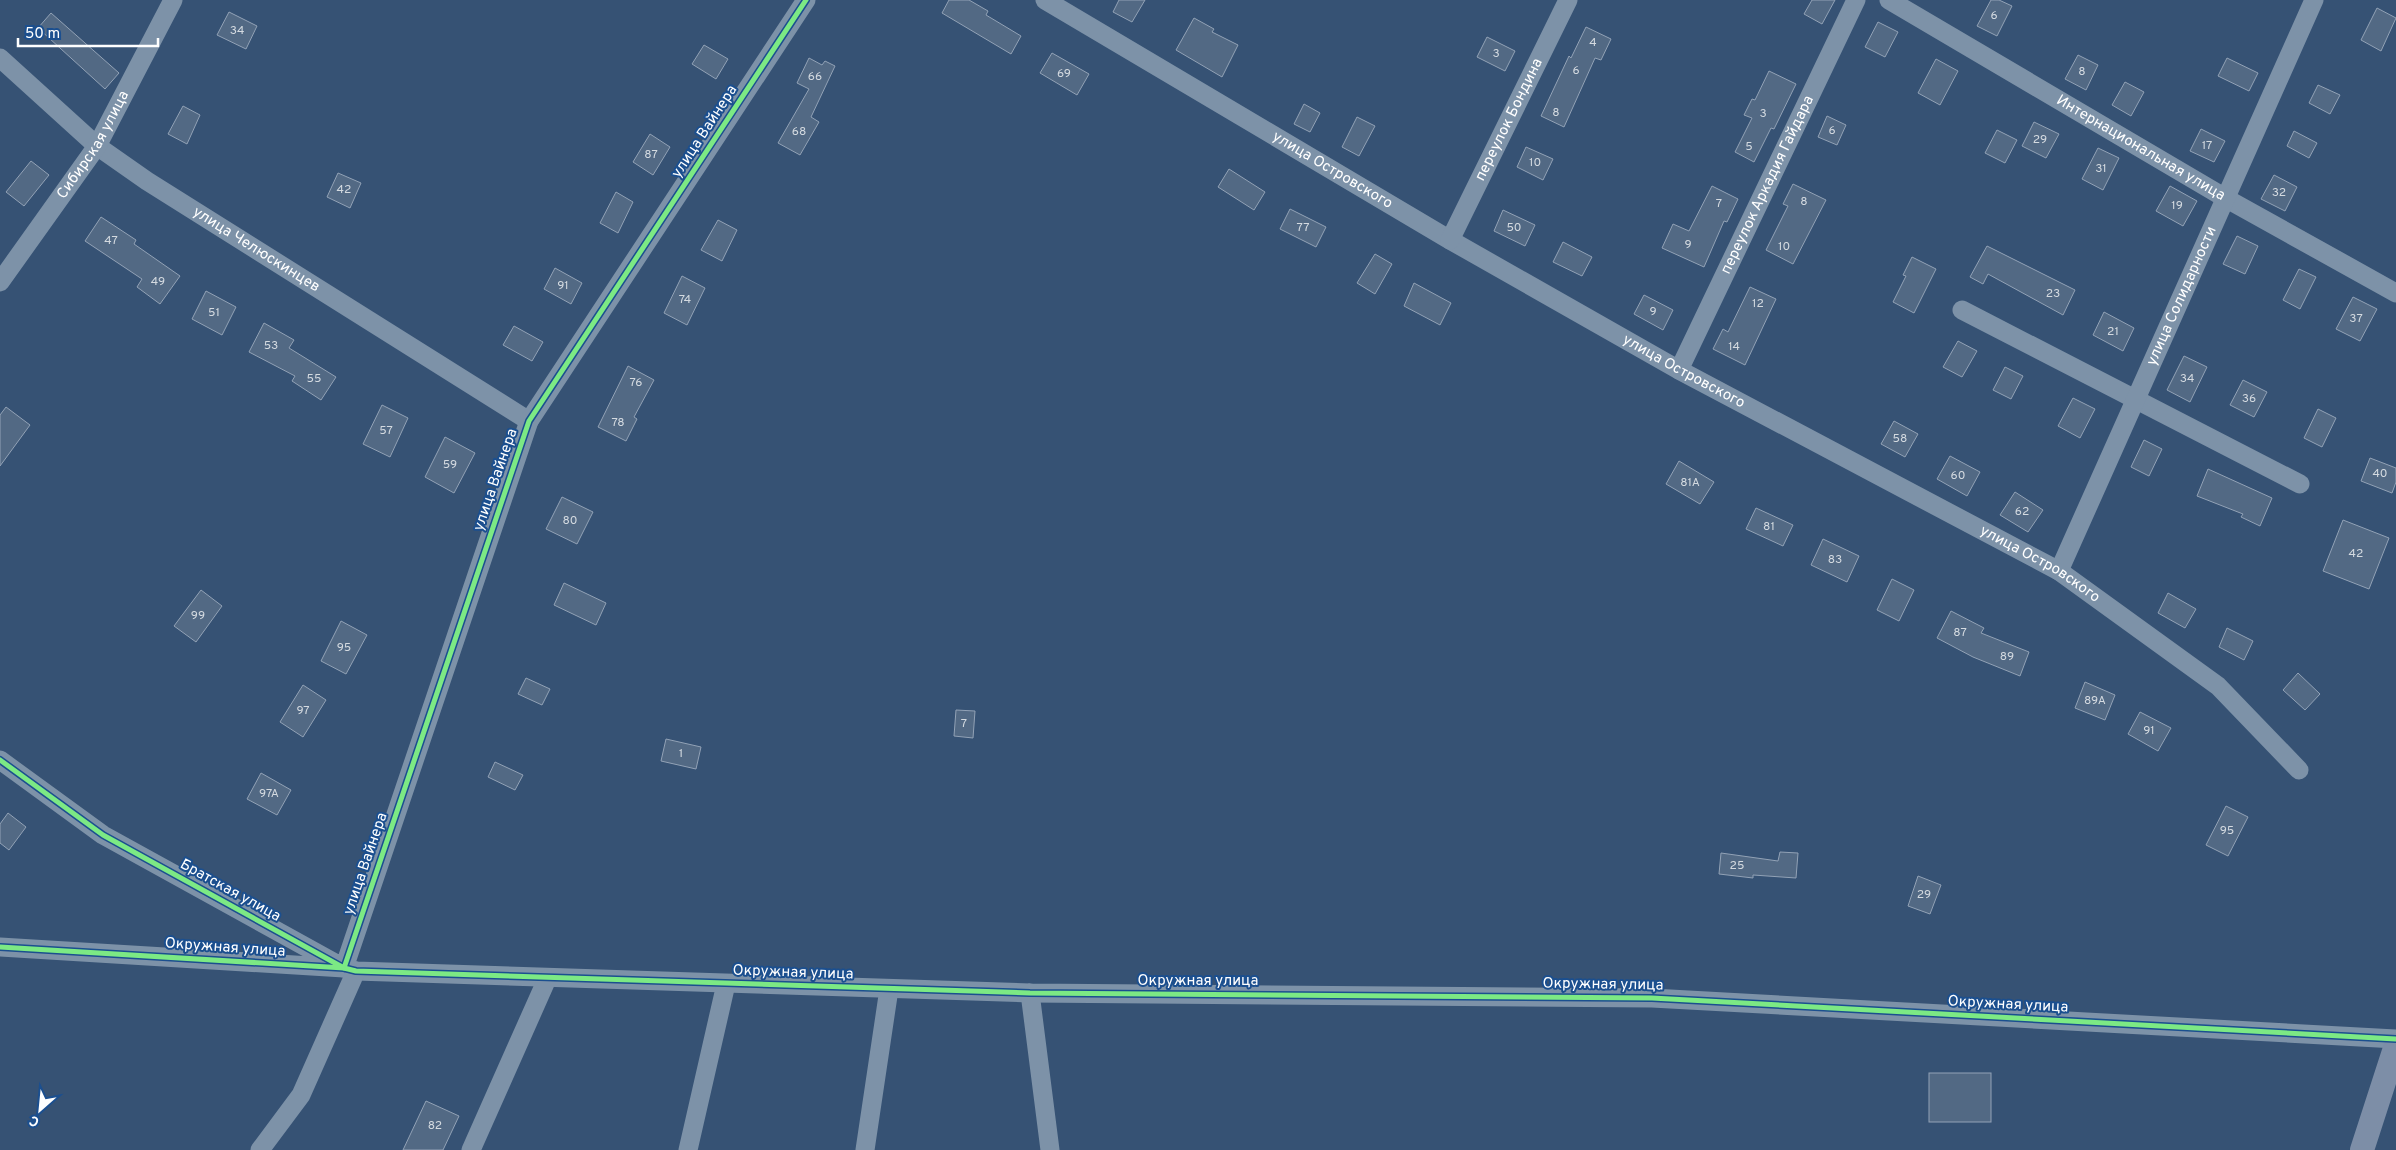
<svg xmlns="http://www.w3.org/2000/svg" width="2396" height="1150" font-family="Overpass,sans-serif">
<style>
.building{fill:#526984;stroke:#92a2b6}
.lines{fill:none;stroke-linecap:round;stroke-linejoin:round}
.minor{stroke:#7d92a8;stroke-width:19}
.major{stroke:#7d8ea7;stroke-width:24}
.cycleway-casing{stroke:#1b4f8f;stroke-width:8}
.cycleway{stroke:#7ce984;stroke-width:5}
.labels{text-anchor:middle;dominant-baseline:central;stroke-width:4;stroke-linejoin:round;paint-order:stroke}
.number-label{font-size:12px;fill:#d4dae0}
.street-label{font-size:15px;fill:#fff;stroke:#1b4f8f}
</style>
<rect width="100%" height="100%" fill="#365274"/>
<g class="building">
<path d="M 949,0 L 969,0 L 988,11 L 986,15 L 1021,36 L 1011,54 L 942,13 Z"/>
<path d="M 1119,0 L 1145,0 L 1132,22 L 1113,12 Z"/>
<path d="M 1812,0 L 1835,0 L 1822,24 L 1804,14 Z"/>
<path d="M 1991,0 L 1999,0 L 2012,6 L 1997,36 L 1977,26 Z"/>
<path d="M 2377,8 L 2396,18 L 2381,51 L 2361,40 Z"/>
<path d="M 229,12 L 257,26 L 246,49 L 217,35 Z"/>
<path d="M 51,13 L 119,73 L 105,89 L 38,28 Z"/>
<path d="M 1194,18 L 1214,29 L 1212,32 L 1238,45 L 1222,77 L 1176,50 Z"/>
<path d="M 1878,22 L 1898,32 L 1885,57 L 1865,47 Z"/>
<path d="M 1586,27 L 1611,39 L 1601,60 L 1595,58 L 1564,127 L 1541,116 L 1569,56 L 1571,58 Z"/>
<path d="M 1487,37 L 1515,51 L 1505,71 L 1477,57 Z"/>
<path d="M 704,45 L 728,59 L 716,79 L 692,64 Z"/>
<path d="M 1052,53 L 1089,74 L 1077,95 L 1040,73 Z"/>
<path d="M 2078,55 L 2098,65 L 2086,90 L 2065,79 Z"/>
<path d="M 809,58 L 822,65 L 825,61 L 835,66 L 811,117 L 819,122 L 800,155 L 778,143 L 809,89 L 797,83 Z"/>
<path d="M 2227,58 L 2258,73 L 2249,91 L 2218,76 Z"/>
<path d="M 1936,59 L 1958,71 L 1940,105 L 1918,93 Z"/>
<path d="M 1769,71 L 1796,84 L 1774,129 L 1771,128 L 1754,162 L 1735,152 L 1752,118 L 1744,115 L 1752,99 L 1755,100 Z"/>
<path d="M 2125,82 L 2144,92 L 2131,116 L 2112,105 Z"/>
<path d="M 2318,85 L 2340,95 L 2330,114 L 2309,103 Z"/>
<path d="M 1304,104 L 1320,113 L 1310,132 L 1294,124 Z"/>
<path d="M 183,106 L 200,115 L 187,144 L 168,134 Z"/>
<path d="M 1827,116 L 1846,125 L 1837,145 L 1818,137 Z"/>
<path d="M 1357,117 L 1375,126 L 1359,156 L 1342,147 Z"/>
<path d="M 2034,122 L 2059,134 L 2046,158 L 2022,146 Z"/>
<path d="M 2201,129 L 2225,141 L 2214,162 L 2190,151 Z"/>
<path d="M 1997,130 L 2017,140 L 2005,163 L 1985,153 Z"/>
<path d="M 2294,131 L 2317,143 L 2309,158 L 2287,146 Z"/>
<path d="M 650,134 L 670,147 L 653,175 L 633,162 Z"/>
<path d="M 1526,147 L 1553,159 L 1543,180 L 1517,167 Z"/>
<path d="M 2098,148 L 2119,158 L 2103,190 L 2082,179 Z"/>
<path d="M 31,161 L 49,175 L 24,206 L 6,192 Z"/>
<path d="M 1229,169 L 1265,192 L 1254,210 L 1218,187 Z"/>
<path d="M 338,173 L 361,183 L 350,208 L 327,197 Z"/>
<path d="M 2274,175 L 2297,187 L 2285,211 L 2261,199 Z"/>
<path d="M 1793,184 L 1826,200 L 1793,264 L 1766,250 L 1788,206 L 1783,204 Z"/>
<path d="M 1712,186 L 1738,199 L 1727,222 L 1724,221 L 1704,267 L 1662,248 L 1673,224 L 1689,231 Z"/>
<path d="M 2170,186 L 2197,201 L 2183,226 L 2156,211 Z"/>
<path d="M 616,192 L 633,202 L 618,233 L 600,223 Z"/>
<path d="M 1290,209 L 1326,227 L 1316,247 L 1280,229 Z"/>
<path d="M 1503,210 L 1535,225 L 1525,246 L 1494,231 Z"/>
<path d="M 101,217 L 136,240 L 134,244 L 180,276 L 160,304 L 137,287 L 142,279 L 85,241 Z"/>
<path d="M 718,220 L 737,230 L 722,261 L 701,250 Z"/>
<path d="M 2237,236 L 2258,246 L 2245,274 L 2223,264 Z"/>
<path d="M 1563,242 L 1592,257 L 1582,276 L 1553,262 Z"/>
<path d="M 1987,246 L 2075,290 L 2063,315 L 1988,274 L 1983,284 L 1970,277 Z"/>
<path d="M 1375,254 L 1392,264 L 1375,294 L 1357,283 Z"/>
<path d="M 1912,257 L 1936,269 L 1914,313 L 1893,302 L 1906,276 L 1903,275 Z"/>
<path d="M 555,268 L 582,283 L 571,304 L 544,289 Z"/>
<path d="M 2299,269 L 2316,277 L 2300,309 L 2283,300 Z"/>
<path d="M 682,276 L 705,288 L 687,325 L 664,313 Z"/>
<path d="M 1414,283 L 1451,303 L 1440,325 L 1404,306 Z"/>
<path d="M 1750,287 L 1776,299 L 1745,365 L 1713,349 L 1723,329 L 1728,332 Z"/>
<path d="M 206,291 L 236,307 L 222,335 L 192,319 Z"/>
<path d="M 1644,295 L 1673,310 L 1663,330 L 1634,314 Z"/>
<path d="M 2353,297 L 2377,309 L 2360,341 L 2336,329 Z"/>
<path d="M 2104,312 L 2134,328 L 2123,351 L 2093,335 Z"/>
<path d="M 264,323 L 294,340 L 289,348 L 336,377 L 321,400 L 292,381 L 295,376 L 249,352 Z"/>
<path d="M 514,326 L 543,342 L 532,361 L 503,345 Z"/>
<path d="M 1958,341 L 1977,351 L 1962,377 L 1943,367 Z"/>
<path d="M 2184,356 L 2207,367 L 2190,402 L 2167,390 Z"/>
<path d="M 628,366 L 654,380 L 634,417 L 637,419 L 626,441 L 598,427 Z"/>
<path d="M 2005,367 L 2023,376 L 2011,399 L 1993,390 Z"/>
<path d="M 2243,380 L 2267,392 L 2254,417 L 2230,405 Z"/>
<path d="M 2073,398 L 2095,409 L 2080,438 L 2058,426 Z"/>
<path d="M 382,405 L 408,418 L 390,457 L 363,444 Z"/>
<path d="M 6,407 L 30,425 L 0,466 L 0,415 Z"/>
<path d="M 2318,409 L 2336,418 L 2322,447 L 2304,438 Z"/>
<path d="M 1894,421 L 1918,434 L 1905,457 L 1881,444 Z"/>
<path d="M 445,437 L 475,453 L 454,493 L 425,477 Z"/>
<path d="M 2144,440 L 2162,449 L 2149,476 L 2131,467 Z"/>
<path d="M 1950,456 L 1980,472 L 1967,496 L 1937,479 Z"/>
<path d="M 2370,458 L 2396,468 L 2396,482 L 2392,493 L 2361,481 Z"/>
<path d="M 1679,461 L 1714,482 L 1700,504 L 1666,484 Z"/>
<path d="M 2208,469 L 2272,498 L 2260,526 L 2241,517 L 2243,514 L 2197,496 Z"/>
<path d="M 2015,492 L 2043,510 L 2028,532 L 2000,515 Z"/>
<path d="M 562,497 L 593,512 L 577,544 L 546,529 Z"/>
<path d="M 1756,508 L 1793,525 L 1783,546 L 1746,529 Z"/>
<path d="M 2343,520 L 2389,538 L 2369,589 L 2323,571 Z"/>
<path d="M 1823,539 L 1859,556 L 1847,582 L 1811,565 Z"/>
<path d="M 1892,579 L 1914,590 L 1899,621 L 1877,610 Z"/>
<path d="M 564,583 L 606,603 L 596,625 L 554,605 Z"/>
<path d="M 201,590 L 222,606 L 196,642 L 174,626 Z"/>
<path d="M 2168,593 L 2196,609 L 2185,628 L 2158,613 Z"/>
<path d="M 1951,611 L 1984,628 L 1981,633 L 2029,652 L 2020,676 L 1973,657 L 1937,638 Z"/>
<path d="M 341,621 L 367,635 L 346,674 L 321,661 Z"/>
<path d="M 2227,628 L 2253,641 L 2244,660 L 2219,647 Z"/>
<path d="M 2298,673 L 2320,694 L 2305,710 L 2283,690 Z"/>
<path d="M 526,678 L 550,689 L 542,705 L 518,694 Z"/>
<path d="M 2085,682 L 2115,695 L 2105,720 L 2075,708 Z"/>
<path d="M 303,685 L 326,700 L 303,737 L 280,722 Z"/>
<path d="M 956,710 L 975,711 L 973,738 L 954,736 Z"/>
<path d="M 2140,712 L 2171,728 L 2158,751 L 2128,734 Z"/>
<path d="M 666,739 L 701,747 L 696,769 L 661,761 Z"/>
<path d="M 495,762 L 523,775 L 515,790 L 488,777 Z"/>
<path d="M 261,773 L 291,790 L 277,815 L 247,799 Z"/>
<path d="M 2226,806 L 2248,817 L 2228,856 L 2206,845 Z"/>
<path d="M 8,813 L 26,827 L 9,850 L 0,843 L 0,824 Z"/>
<path d="M 1780,852 L 1798,853 L 1796,878 L 1753,875 L 1753,878 L 1719,874 L 1721,853 L 1778,861 Z"/>
<path d="M 1918,876 L 1941,885 L 1930,914 L 1908,906 Z"/>
<rect x="1929" y="1073" width="62" height="49"/>
<path d="M 426,1101 L 459,1116 L 443,1150 L 403,1150 Z"/>
</g>
<g class="lines">
<g class="minor">
<path id="s1" d="M 1045,0 L 1450,240 L 1679,370 L 2059,571 L 2218,686 L 2299,770"/>
<path id="s2" d="M 1889,0 L 2227,199 L 2396,293"/>
<path id="s3" d="M 0,58 L 97,146 L 147,181 L 529,421"/>
<path id="s4" d="M 1450,240 L 1568,0"/>
<path id="s5" d="M 0,282 L 97,146 L 173,0"/>
<path d="M 1962,310 L 2300,484"/>
<path id="s6" d="M 1679,370 L 1856,0"/>
<path id="s7" d="M 2059,571 L 2314,0"/>
<path d="M 0,760 L 103,835 L 344,968 L 529,421 L 806,0"/>
<path d="M 0,947 L 344,968 L 356,971 L 1030,993 L 1652,998 L 2396,1039"/>
<path d="M 1030,993 L 1050,1150"/>
<path d="M 260,1150 L 301,1095 L 356,971"/>
<path d="M 471,1150 L 547,979"/>
<path d="M 688,1150 L 726,984"/>
<path d="M 865,1150 L 889,989"/>
</g>
<path class="major" d="M 2362,1150 L 2396,1045"/>
<g class="cycleway-casing">
<g id="cycleway">
<path d="M 0,760 L 103,835 L 344,968 L 529,421 L 806,0"/>
<path d="M 0,947 L 344,968 L 356,971 L 1030,993 L 1652,998 L 2396,1039"/>
</g>
</g>
<use href="#cycleway" class="cycleway"/>
</g>
<g class="labels">
<g class="number-label">
<text x="1994" y="16">6</text>
<text x="237" y="31">34</text>
<text x="1593" y="43">4</text>
<text x="1496" y="54">3</text>
<text x="1576" y="71">6</text>
<text x="2082" y="72">8</text>
<text x="1064" y="74">69</text>
<text x="815" y="77">66</text>
<text x="1556" y="113">8</text>
<text x="1763" y="114">3</text>
<text x="1832" y="131">6</text>
<text x="799" y="132">68</text>
<text x="2040" y="140">29</text>
<text x="2207" y="146">17</text>
<text x="1749" y="147">5</text>
<text x="651" y="155">87</text>
<text x="1535" y="163">10</text>
<text x="2101" y="169">31</text>
<text x="344" y="190">42</text>
<text x="2279" y="193">32</text>
<text x="1804" y="202">8</text>
<text x="1719" y="204">7</text>
<text x="2177" y="206">19</text>
<text x="1303" y="228">77</text>
<text x="1514" y="228">50</text>
<text x="111" y="241">47</text>
<text x="1688" y="245">9</text>
<text x="1784" y="247">10</text>
<text x="158" y="282">49</text>
<text x="563" y="286">91</text>
<text x="2053" y="294">23</text>
<text x="685" y="300">74</text>
<text x="1758" y="304">12</text>
<text x="1653" y="312">9</text>
<text x="214" y="313">51</text>
<text x="2356" y="319">37</text>
<text x="2113" y="332">21</text>
<text x="271" y="346">53</text>
<text x="1734" y="347">14</text>
<text x="314" y="379">55</text>
<text x="2187" y="379">34</text>
<text x="636" y="383">76</text>
<text x="2249" y="399">36</text>
<text x="618" y="423">78</text>
<text x="386" y="431">57</text>
<text x="1900" y="439">58</text>
<text x="450" y="465">59</text>
<text x="2380" y="474">40</text>
<text x="1958" y="476">60</text>
<text x="1690" y="483">81А</text>
<text x="2022" y="512">62</text>
<text x="570" y="521">80</text>
<text x="1769" y="527">81</text>
<text x="2356" y="554">42</text>
<text x="1835" y="560">83</text>
<text x="198" y="616">99</text>
<text x="1960" y="633">87</text>
<text x="344" y="648">95</text>
<text x="2007" y="657">89</text>
<text x="2095" y="701">89А</text>
<text x="303" y="711">97</text>
<text x="964" y="724">7</text>
<text x="2149" y="731">91</text>
<text x="681" y="754">1</text>
<text x="269" y="794">97А</text>
<text x="2227" y="831">95</text>
<text x="1737" y="866">25</text>
<text x="1924" y="895">29</text>
<text x="435" y="1126">82</text>
</g>
<g class="street-label">
<text stroke="none"><textPath href="#s4" startOffset="134">переулок Бондина</textPath></text>
<text transform="translate(705 132) rotate(-57)">улица Вайнера</text>
<text stroke="none"><textPath href="#s5" startOffset="166">Сибирская улица</textPath></text>
<text stroke="none"><textPath href="#s2" startOffset="292">Интернациональная улица</textPath></text>
<text stroke="none"><textPath href="#s1" startOffset="334">улица Островского</textPath></text>
<text stroke="none"><textPath href="#s6" startOffset="205">переулок Аркадия Гайдара</textPath></text>
<text stroke="none"><textPath href="#s3" startOffset="321">улица Челюскинцев</textPath></text>
<text stroke="none"><textPath href="#s7" startOffset="301">улица Солидарности</textPath></text>
<text stroke="none"><textPath href="#s1" startOffset="739">улица Островского</textPath></text>
<text transform="translate(496 480) rotate(-71)">улица Вайнера</text>
<text stroke="none"><textPath href="#s1" startOffset="1144">улица Островского</textPath></text>
<text transform="translate(366 864) rotate(-71)">улица Вайнера</text>
<text transform="translate(230 891) rotate(29)">Братская улица</text>
<text transform="translate(225 948) rotate(4)">Окружная улица</text>
<text transform="translate(793 973) rotate(2)">Окружная улица</text>
<text x="1198" y="981">Окружная улица</text>
<text transform="translate(1603 985) rotate(1)">Окружная улица</text>
<text transform="translate(2008 1005) rotate(3)">Окружная улица</text>
</g>
</g>
<g transform="translate(40 1110) rotate(207)" stroke="#1b4f8f" stroke-width="4" paint-order="stroke">
<path d="M0-4L9 19L0 12L-9 19Z" fill="#ffffff"/>
<text y="-8" font-size="14" font-weight="bold" text-anchor="middle" fill="#ffffff">С</text>
</g>
<path d="M18 38v8h140v-8" fill="none" stroke="#ffffff" stroke-width="2.5"/>
<text x="25" y="38" font-size="15" fill="#ffffff" stroke="#1b4f8f" stroke-width="4" paint-order="stroke">50 m</text>
</svg>
